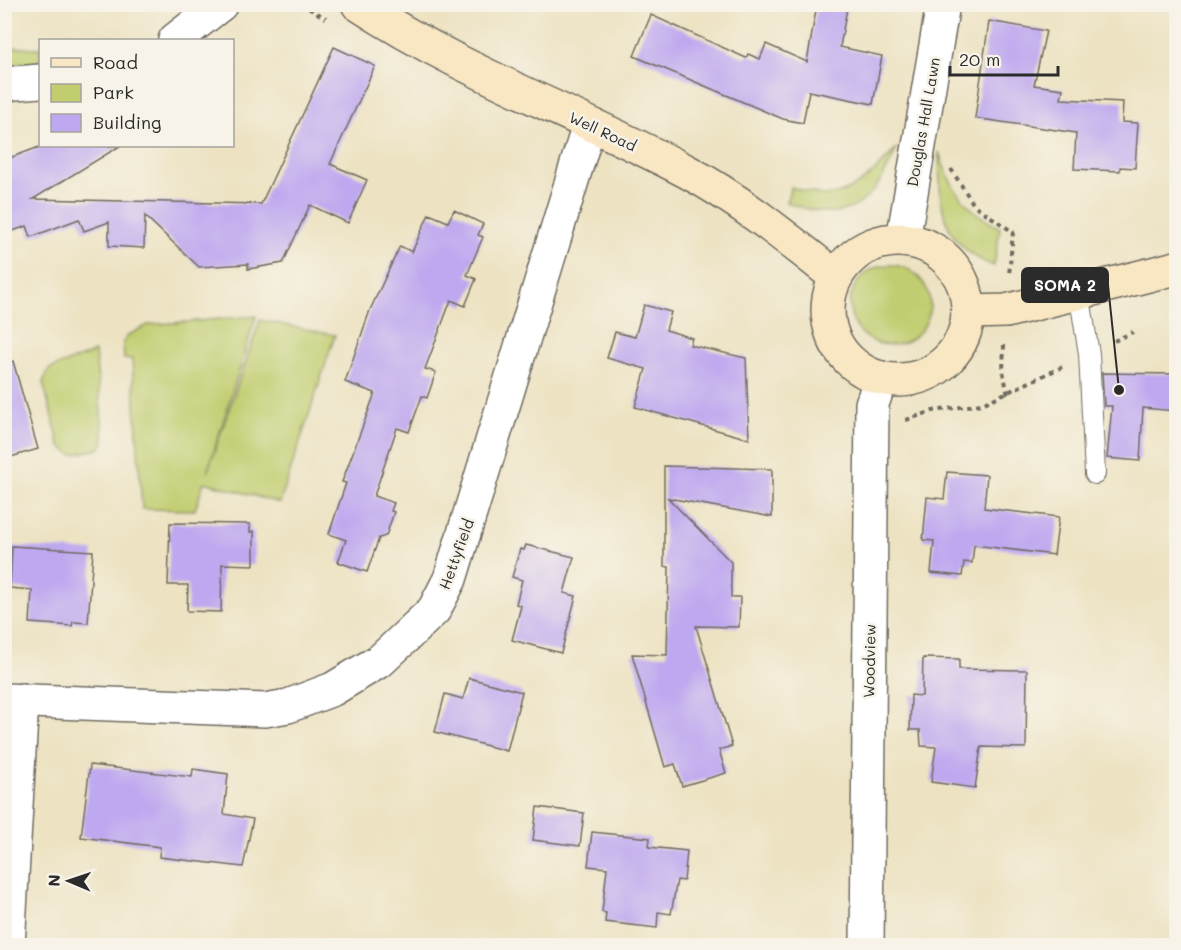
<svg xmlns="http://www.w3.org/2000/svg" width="1181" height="950" font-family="Mali,sans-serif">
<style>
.green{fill:#c1cd6f;stroke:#767c4d;stroke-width:1.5}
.building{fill:#bea8ef}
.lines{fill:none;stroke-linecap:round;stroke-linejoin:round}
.service-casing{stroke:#6f6b60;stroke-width:22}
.minor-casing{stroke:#6f6b60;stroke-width:36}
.secondary-casing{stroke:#6f6b60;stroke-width:36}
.path{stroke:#6f6b60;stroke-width:4;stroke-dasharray:4.5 4.5;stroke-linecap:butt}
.service{stroke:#fff;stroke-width:20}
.minor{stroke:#fff;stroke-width:33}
.secondary{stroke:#f9e7c3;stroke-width:33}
.labels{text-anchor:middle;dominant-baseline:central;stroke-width:5;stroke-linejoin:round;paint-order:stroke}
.street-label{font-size:15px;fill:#2b2b2b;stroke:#f7f3e8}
.leader{fill:none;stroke:#2b2b2b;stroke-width:2}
.callout-dot{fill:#2b2b2b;stroke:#f7f3e8;stroke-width:2}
.callout{fill:#2b2b2b;stroke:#2b2b2b;stroke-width:2}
.callout-label{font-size:16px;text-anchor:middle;font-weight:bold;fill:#fff}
</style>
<rect width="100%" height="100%" fill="#f7f3e8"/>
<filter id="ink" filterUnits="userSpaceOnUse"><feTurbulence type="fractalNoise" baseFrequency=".0167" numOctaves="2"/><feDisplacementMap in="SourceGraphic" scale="12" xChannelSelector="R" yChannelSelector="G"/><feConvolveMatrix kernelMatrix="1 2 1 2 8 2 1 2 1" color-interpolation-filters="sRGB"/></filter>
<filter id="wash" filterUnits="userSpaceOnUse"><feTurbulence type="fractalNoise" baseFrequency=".008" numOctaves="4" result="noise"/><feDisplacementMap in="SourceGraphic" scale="24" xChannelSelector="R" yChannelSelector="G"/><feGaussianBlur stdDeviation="1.35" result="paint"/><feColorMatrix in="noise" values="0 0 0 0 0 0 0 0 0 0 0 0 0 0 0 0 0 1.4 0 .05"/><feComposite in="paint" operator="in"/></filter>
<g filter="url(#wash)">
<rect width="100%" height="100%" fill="#ede3c3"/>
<g class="green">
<path d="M 5,47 L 40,48 L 40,63 L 5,65 Z"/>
<path d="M 897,148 C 872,206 848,227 786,202 L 791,187 C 801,190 813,194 823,195 C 854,197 878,168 897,148 Z"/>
<path d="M 939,152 C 949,188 967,211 1000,228 L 994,266 C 938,244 940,204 939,152 Z"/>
<circle cx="890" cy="305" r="40"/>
<path d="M 256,316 L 207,473 L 260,320 L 335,335 L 280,503 L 204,482 L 195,510 L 142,509 L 132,359 L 124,359 L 123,342 L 128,335 L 148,325 Z"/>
<path d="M 95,352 L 104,442 L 99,449 L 72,455 L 60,446 L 43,382 L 49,369 Z"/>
</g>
<g id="blocks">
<g class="building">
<path d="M 817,4 L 847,8 L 840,47 L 882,56 L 873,104 L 809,91 L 803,123 L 783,119 L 634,56 L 651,15 L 746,58 L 748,54 L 760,59 L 766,44 L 807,62 Z"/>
<path d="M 989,21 L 1046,31 L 1034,85 L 1063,89 L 1061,99 L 1123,102 L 1122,122 L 1138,123 L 1135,168 L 1120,167 L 1120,171 L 1074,169 L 1076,133 L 975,118 Z"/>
<path d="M 334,47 L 375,66 L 330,164 L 367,180 L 348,223 L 310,205 L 283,263 L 248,269 L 248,264 L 199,267 L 145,216 L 144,248 L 109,246 L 109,222 L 84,231 L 79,219 L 31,237 L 27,226 L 4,234 L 4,160 L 42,146 L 120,146 L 33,199 L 261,204 Z"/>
<path d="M 454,210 L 483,224 L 478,235 L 483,237 L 467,275 L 476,279 L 465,306 L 451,300 L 425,369 L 436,372 L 427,398 L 422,396 L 409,432 L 397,428 L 374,496 L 394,503 L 391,511 L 394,512 L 386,536 L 379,538 L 367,572 L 338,562 L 346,540 L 329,534 L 346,483 L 342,482 L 375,393 L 345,382 L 370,310 L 400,246 L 412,252 L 429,214 L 448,222 Z"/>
<path d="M 644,305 L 671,312 L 666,330 L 692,338 L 690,345 L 746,358 L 749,439 L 635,407 L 646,369 L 607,358 L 615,332 L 635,337 Z"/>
<path d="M 13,361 L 38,449 L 4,459 L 4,362 Z"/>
<path d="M 1102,373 L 1176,374 L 1176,411 L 1143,408 L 1140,461 L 1107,458 L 1112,406 L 1104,406 Z"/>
<path d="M 664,466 L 772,469 L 772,517 L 668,498 L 731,562 L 731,597 L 740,597 L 739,627 L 696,626 L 732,746 L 719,750 L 726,773 L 682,786 L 675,764 L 665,767 L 632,654 L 667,655 L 669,567 L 664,566 Z"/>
<path d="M 947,472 L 987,475 L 984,508 L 1059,517 L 1054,555 L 974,545 L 972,563 L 964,562 L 962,576 L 931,573 L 934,541 L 923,540 L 927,497 L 944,499 Z"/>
<path d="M 170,523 L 250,524 L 250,532 L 254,531 L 254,565 L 222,564 L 221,612 L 187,611 L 188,585 L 168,585 Z"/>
<path d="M 526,545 L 574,557 L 564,593 L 576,596 L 561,653 L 512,640 L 521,606 L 516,604 L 522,580 L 512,577 L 520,549 L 524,550 Z"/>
<path d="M 12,546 L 93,551 L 88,623 L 73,622 L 72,626 L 30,623 L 32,590 L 10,588 Z"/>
<path d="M 923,658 L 959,659 L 959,669 L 1027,670 L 1026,748 L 981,747 L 975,788 L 931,782 L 936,747 L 921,746 L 920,730 L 910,730 L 911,695 L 922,696 Z"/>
<path d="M 469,678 L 522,692 L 507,751 L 435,732 L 445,694 L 463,699 Z"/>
<path d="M 90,765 L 192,777 L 193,769 L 228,774 L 224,814 L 253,819 L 243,867 L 159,857 L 160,847 L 81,837 Z"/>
<path d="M 537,807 L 584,813 L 580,846 L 533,840 Z"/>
<path d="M 592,832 L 650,838 L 649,847 L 687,851 L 684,881 L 677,880 L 671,914 L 658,912 L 657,928 L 605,922 L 606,913 L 602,912 L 607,868 L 588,866 Z"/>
</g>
</g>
</g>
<g filter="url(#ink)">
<use href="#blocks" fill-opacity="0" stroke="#6f6b60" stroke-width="1.5"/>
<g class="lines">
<g class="service-casing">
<path id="service" d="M 1079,292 L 1089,354 L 1095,474"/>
</g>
<g class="minor-casing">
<g id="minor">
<path d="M 175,40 L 221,4"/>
<path d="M 4,84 L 40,81"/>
<path d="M 903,240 L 943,4"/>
<path d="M 4,700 L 241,709 L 265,710 L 288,706 L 333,689 L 381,660 L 434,610 L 450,579 L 589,125"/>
<path d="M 8,946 L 22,700"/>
<path d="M 867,946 L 872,404 L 881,378"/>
</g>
</g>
<g class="secondary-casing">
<g id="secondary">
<path d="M 358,4 C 461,72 579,114 688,172 C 742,201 789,240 836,277"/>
<circle cx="898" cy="310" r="70"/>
<path d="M 968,312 L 1006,311 L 1176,268"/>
</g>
</g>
<g class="path">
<path d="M 301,4 L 326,18"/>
<path d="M 951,169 L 974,205 L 1013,232 L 1009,275"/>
<path d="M 1114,341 L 1133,332"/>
<path d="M 1004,345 L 1003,371 L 1008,395"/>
<path d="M 906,420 L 933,411 L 982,404 L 1062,367"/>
</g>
<use href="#service" class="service"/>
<use href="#minor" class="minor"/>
<use href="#secondary" class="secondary"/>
</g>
</g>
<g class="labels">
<g class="street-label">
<text transform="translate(923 122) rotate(-80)">Douglas Hall Lawn</text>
<text transform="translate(603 131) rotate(25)">Well Road</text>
<text transform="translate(456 554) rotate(-70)">Hettyfield</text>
<text transform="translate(869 661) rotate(-89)">Woodview</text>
</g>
</g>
<path class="leader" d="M1119 390L1108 285"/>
<circle class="callout-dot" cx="1119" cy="390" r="6"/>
<rect class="callout" x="1022" y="268" width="86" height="34" rx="6"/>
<g class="callout-label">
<text x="1065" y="291">SOMA 2</text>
</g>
<rect width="1181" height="950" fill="none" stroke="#f7f3e8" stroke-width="24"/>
<rect x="39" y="39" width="195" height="108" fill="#f7f3e8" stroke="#a5a39c" stroke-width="1.5"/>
<rect x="51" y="58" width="30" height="9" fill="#f9e7c3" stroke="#a5a39c" stroke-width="1.5"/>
<text x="93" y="69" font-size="18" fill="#2b2b2b">Road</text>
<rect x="51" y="84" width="30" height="18" fill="#c1cd6f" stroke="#a5a39c" stroke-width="1.5"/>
<text x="93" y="99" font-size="18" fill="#2b2b2b">Park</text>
<rect x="51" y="114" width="30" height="18" fill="#bea8ef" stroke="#a5a39c" stroke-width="1.5"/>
<text x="93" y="129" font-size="18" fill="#2b2b2b">Building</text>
<g transform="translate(69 881) rotate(272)" stroke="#f7f3e8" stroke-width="4.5" paint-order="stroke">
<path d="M0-4.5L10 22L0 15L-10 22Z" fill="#2b2b2b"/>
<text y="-9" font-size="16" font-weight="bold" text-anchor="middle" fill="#2b2b2b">N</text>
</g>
<path d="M950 66v9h108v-9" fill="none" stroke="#2b2b2b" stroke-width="3"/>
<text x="959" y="66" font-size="18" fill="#2b2b2b" stroke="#f7f3e8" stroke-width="4.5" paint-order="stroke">20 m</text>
</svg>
